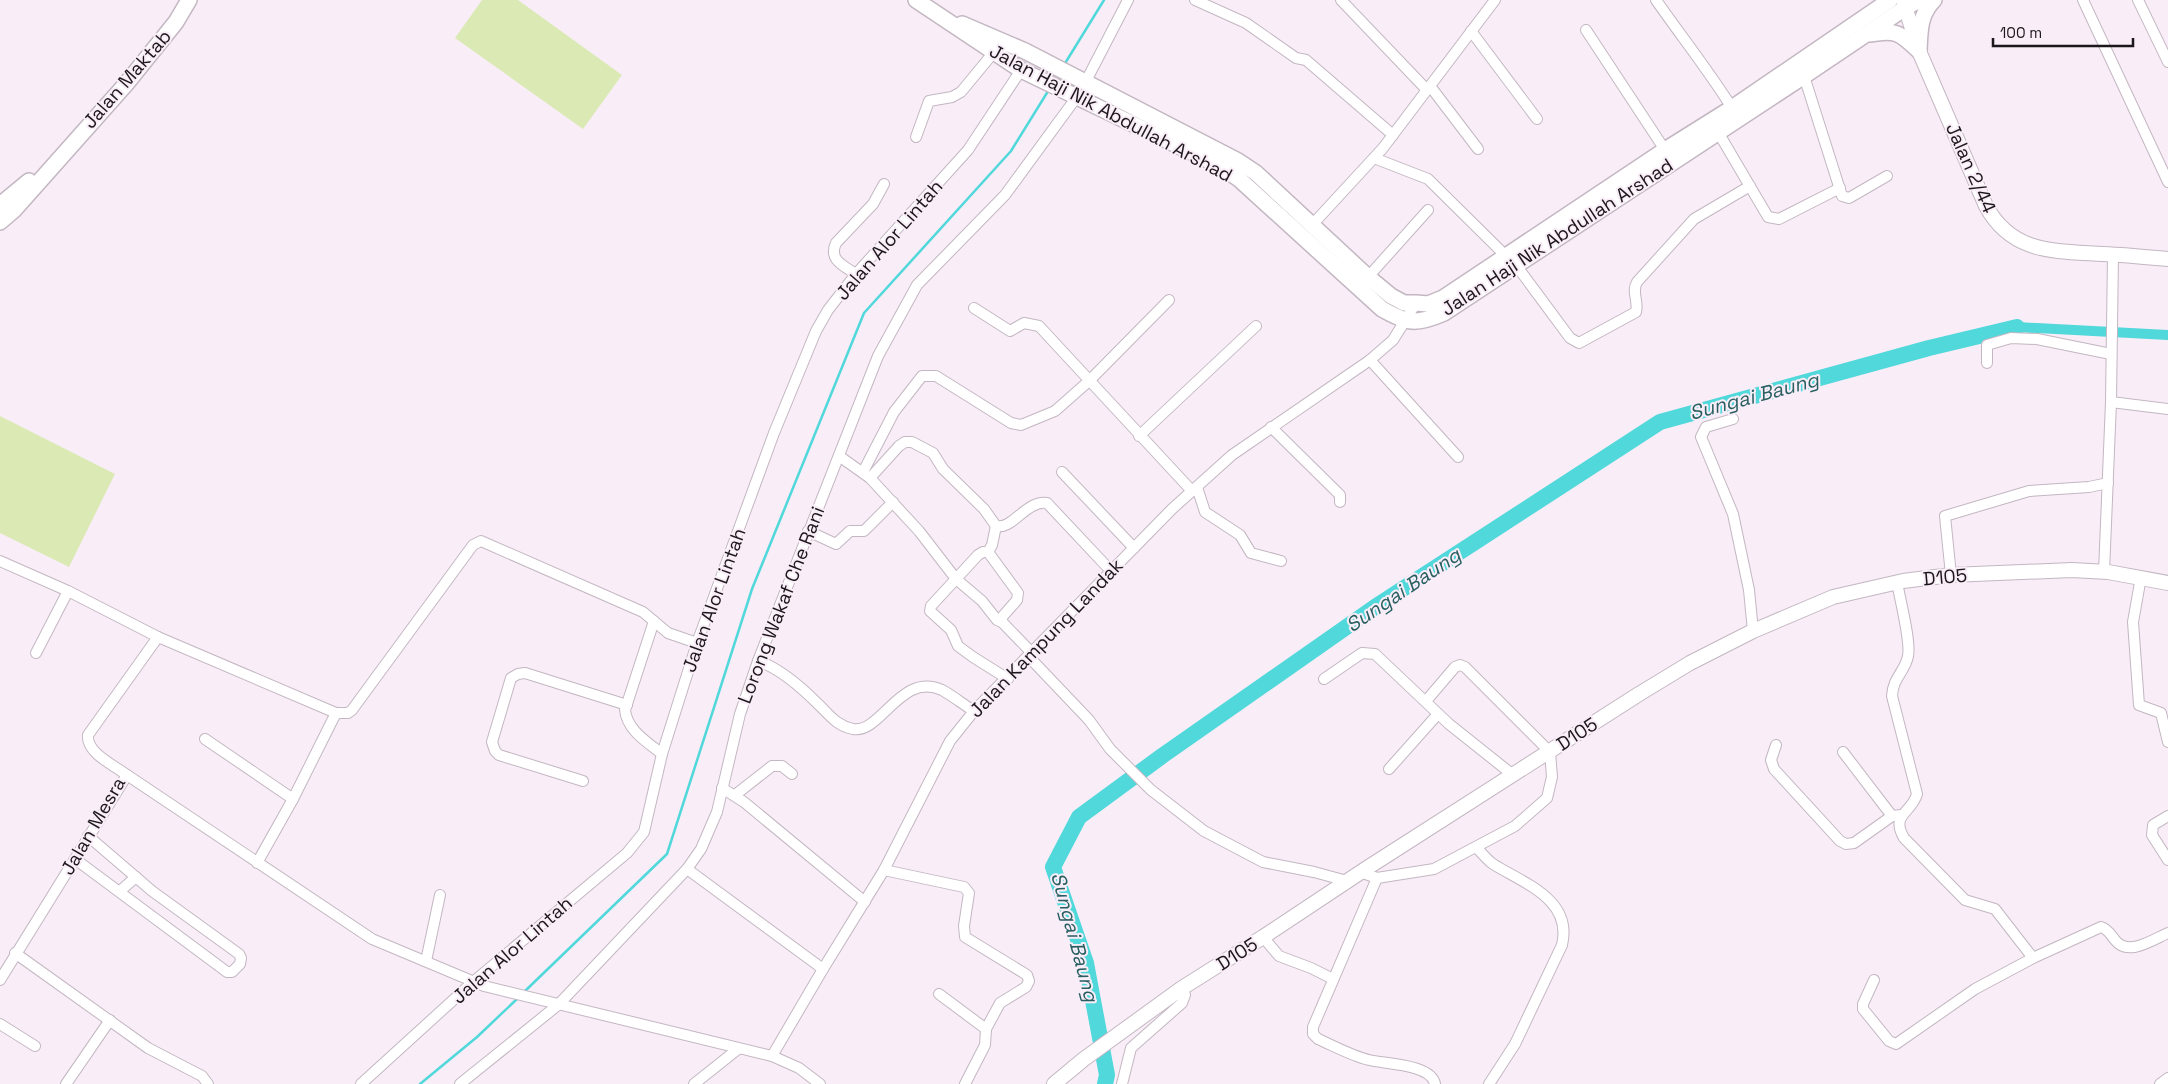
<svg xmlns="http://www.w3.org/2000/svg" width="2168" height="1084" font-family="'Space Grotesk',sans-serif">
<style>
.green{fill:#dbeab5}
.lines{fill:none;stroke-linecap:round;stroke-linejoin:round}
.stream{stroke:#50d8da;stroke-width:2.5}
.canal{stroke:#50d8da;stroke-width:10}
.river{stroke:#50d8da;stroke-width:16}
.street-casing{stroke:#c3b7c2;stroke-width:12}
.secondary-casing{stroke:#c3b7c2;stroke-width:16}
.primary-casing{stroke:#c3b7c2;stroke-width:18}
.street{stroke:#fff;stroke-width:10}
.secondary{stroke:#fff;stroke-width:14}
.primary{stroke:#fff;stroke-width:15}
.labels{text-anchor:middle;dominant-baseline:central;stroke-width:4;stroke-linejoin:round;paint-order:stroke}
.street-label{font-size:19px;fill:#1b171a;stroke:#f9edf8}
.water-label{font-size:20px;font-style:italic;fill:#275f60;stroke:#f9edf8}
</style>
<rect width="100%" height="100%" fill="#f9edf8"/>
<g class="green">
<path d="M 482,0 L 518,0 L 622,75 L 583,129 L 455,38 Z"/>
<path d="M 0,416 L 115,474 L 69,567 L 0,533 Z"/>
</g>
<g class="lines">
<g class="stream">
<path d="M 1064,65 L 1104,0"/>
<path d="M 524,992 L 667,854 L 752,589 L 864,313 L 1011,151 L 1050,88"/>
<path d="M 420,1084 L 477,1037 L 518,998"/>
</g>
<path class="canal" d="M 2017,327 L 2168,335"/>
<path class="river" d="M 1105,1084 L 1107,1075 L 1086,963 L 1053,867 L 1079,817 L 1162,756 L 1375,607 L 1660,422 L 1929,348 L 2017,327"/>
<g class="street-casing">
<g id="street">
<path d="M 1195,0 L 1246,23 L 1296,58 L 1306,60 L 1393,135"/>
<path d="M 1341,0 L 1427,90"/>
<path d="M 1656,0 C 1681,36 1709,71 1732,108"/>
<path d="M 2083,0 L 2168,182"/>
<path d="M 2138,0 L 2168,62"/>
<path d="M 1586,30 L 1665,150"/>
<path d="M 1471,31 L 1537,119"/>
<path d="M 1804,76 L 1842,196 L 1849,198 L 1887,176"/>
<path d="M 1085,83 L 1128,0"/>
<path d="M 1430,86 L 1478,149"/>
<path d="M 1718,132 L 1768,217 L 1779,219 L 1840,188"/>
<path d="M 916,137 L 929,101 L 952,97 L 961,92 L 994,52"/>
<path d="M 1374,158 L 1428,179 L 1506,256"/>
<path d="M 1312,225 L 1383,148 L 1495,0"/>
<path d="M 1516,265 L 1570,338 L 1579,343 L 1636,312 C 1639,301 1631,292 1637,282 L 1694,219 L 1750,186"/>
<path d="M 856,274 C 844,266 828,260 836,243 L 873,204 L 884,184"/>
<path d="M 1368,277 L 1428,210"/>
<path d="M 974,308 L 1010,331 L 1024,323 L 1039,326 L 1192,491"/>
<path d="M 1370,360 L 1458,457"/>
<path d="M 1987,363 L 1987,345 L 2011,338 L 2037,339 L 2111,354"/>
<path d="M 2111,402 L 2168,409"/>
<path d="M 1733,419 L 1706,427 L 1701,437 L 1733,514 L 1749,590 L 1753,631"/>
<path d="M 1271,427 L 1340,495 L 1340,502"/>
<path d="M 1139,436 L 1256,326"/>
<path d="M 839,456 L 870,478 L 899,446 L 905,442 L 912,442 L 933,453 L 943,469 L 984,509 L 996,526 C 1013,530 1026,500 1047,503 L 1111,571"/>
<path d="M 863,472 L 894,412 L 922,376 L 936,376 L 1011,423 L 1021,425 L 1055,411 L 1089,381 L 1169,300"/>
<path d="M 1062,472 L 1134,548"/>
<path d="M 870,478 L 919,531 L 956,579 L 982,601 L 997,620 L 1002,622"/>
<path d="M 1197,487 L 1205,512 L 1240,535 L 1251,553 L 1281,561"/>
<path d="M 996,526 L 992,545 L 988,552 L 983,552 L 978,555 L 931,606 L 930,611 L 951,630 L 958,646 L 973,657 L 1008,679"/>
<path d="M 808,531 L 836,544 L 850,531 L 864,531 L 893,502"/>
<path d="M 988,552 L 1018,593 L 1017,600 L 1002,617 L 1002,622 L 1032,653"/>
<path d="M 0,561 L 68,591 L 158,637 L 336,713 L 348,713 L 352,710 L 473,545 L 481,541 L 643,612 L 668,633 L 697,643"/>
<path d="M 2104,572 L 2111,402 L 2113,254"/>
<path d="M 1951,575 L 1945,516 L 2029,491 L 2089,487 L 2108,483"/>
<path d="M 2141,577 L 2133,622 L 2139,705 L 2161,713 L 2168,742"/>
<path d="M 1897,582 C 1900,600 1911,641 1908,656 C 1905,672 1893,677 1892,696 L 1917,794 C 1912,813 1890,814 1904,838 L 1965,900 L 1995,909 L 2033,958 L 2101,927 C 2108,929 2111,935 2115,940 C 2128,957 2152,940 2168,933"/>
<path d="M 654,621 L 625,710 C 627,730 647,742 662,754"/>
<path d="M 36,653 L 68,591"/>
<path d="M 1029,657 L 1089,720 L 1110,749 L 1151,790 L 1204,831 L 1263,862 L 1314,872 L 1347,881"/>
<path d="M 758,661 C 779,668 801,687 817,703 C 829,714 835,725 853,729 C 881,734 901,671 942,690 C 953,696 964,705 974,711"/>
<path d="M 1324,679 L 1362,653 L 1375,654 L 1449,724 L 1513,775"/>
<path d="M 205,739 L 293,799"/>
<path d="M 1776,745 L 1771,760 L 1774,769 L 1840,841 L 1846,844 L 1854,843 L 1892,816 L 1901,815"/>
<path d="M 1843,752 L 1892,816"/>
<path d="M 1389,769 L 1438,714"/>
<path d="M 127,775 L 372,939 L 484,986 L 772,1056 L 799,1068 L 820,1084"/>
<path d="M 583,781 L 499,755 L 495,751 L 492,742 L 511,678 L 518,674 L 525,673 L 627,705"/>
<path d="M 722,788 L 744,802 L 865,902"/>
<path d="M 735,795 L 772,766 L 782,766 L 792,774"/>
<path d="M 2168,816 L 2153,825 L 2152,835 L 2168,860"/>
<path d="M 1476,847 C 1481,852 1487,860 1493,864 C 1523,883 1573,899 1562,945 L 1515,1044 L 1489,1084"/>
<path d="M 75,859 L 227,972 L 232,972 L 240,964 L 241,958 L 239,954 L 152,891 L 88,836"/>
<path d="M 257,863 L 293,799 L 336,713"/>
<path d="M 687,869 L 823,969"/>
<path d="M 884,870 L 964,887 L 969,893 L 964,926 L 965,937 L 1027,975 L 1029,981 L 1026,987 L 1000,1003 L 986,1029"/>
<path d="M 1360,872 L 1377,878 L 1434,869 L 1515,826 L 1547,798 L 1552,777 L 1550,752 L 1465,667 L 1460,665 L 1455,667 L 1426,701"/>
<path d="M 1377,878 L 1313,1027 L 1313,1034 L 1318,1039 C 1334,1046 1352,1056 1369,1060 C 1385,1064 1431,1064 1435,1084"/>
<path d="M 120,891 L 136,877"/>
<path d="M 1263,937 L 1279,956 L 1311,968 L 1333,979"/>
<path d="M 15,953 L 148,1048 L 202,1076 L 208,1084"/>
<path d="M 426,961 L 440,895"/>
<path d="M 0,980 L 127,775 C 114,765 86,753 88,735 L 158,637"/>
<path d="M 1874,980 L 1863,1004 L 1863,1009 L 1889,1041 L 1896,1044 L 1975,989 L 2033,958"/>
<path d="M 939,994 L 986,1029 L 985,1045 L 965,1084"/>
<path d="M 0,1024 L 35,1046"/>
<path d="M 772,1056 L 823,969 L 884,870 L 950,741 L 974,711 L 1172,509 L 1232,455 L 1370,360 L 1393,340 L 1416,303"/>
<path d="M 66,1084 L 110,1020"/>
<path d="M 361,1084 L 473,982 L 627,853 L 644,832 L 662,754 L 697,643 L 774,433 L 816,331 L 828,310 L 856,274 L 968,150 L 1021,70"/>
<path d="M 460,1084 L 558,1005 L 687,869 L 701,849 L 717,812 L 740,714 L 758,661 L 878,356 L 917,285 L 1005,195 L 1076,98"/>
<path d="M 694,1084 L 738,1049"/>
<path d="M 1122,1084 L 1131,1048 L 1182,1003 L 1185,995 L 1182,988"/>
<path d="M 2160,1084 L 2168,1078"/>
</g>
</g>
<g class="secondary-casing">
<g id="secondary">
<path d="M 1903,0 L 1919,51 L 1986,206 C 2012,254 2055,251 2103,254 C 2125,255 2146,257 2168,259"/>
<path d="M 1054,1084 L 1084,1059 L 1182,988 L 1263,937 L 1367,868 L 1639,694 L 1690,663 L 1753,631 L 1833,597 L 1903,581 L 1951,575 L 2072,570 L 2108,572 L 2168,583"/>
</g>
</g>
<g class="primary-casing">
<g id="primary">
<path d="M 916,0 L 1021,70 L 1220,166 L 1239,179 L 1382,309 C 1408,324 1416,325 1444,313 L 1804,76 L 1905,8 L 1919,0"/>
<path d="M 962,24 L 1025,51 L 1238,161 L 1256,173 L 1368,277 L 1391,296 L 1404,303 L 1416,303 L 1428,304 L 1443,298 L 1665,150 L 1732,108 L 1890,0"/>
<path d="M 1871,34 C 1897,29 1901,34 1919,51"/>
<path d="M 1919,51 C 1920,32 1919,15 1934,0"/>
<path d="M 0,205 L 29,181"/>
<path d="M 0,222 L 14,210 L 126,84 L 176,22 L 189,0"/>
</g>
</g>
<use href="#street" class="street"/>
<use href="#secondary" class="secondary"/>
<use href="#primary" class="primary"/>
</g>
<g class="labels">
<g class="street-label">
<text transform="translate(127 79) rotate(-49)">Jalan Maktab</text>
<text transform="translate(1111 113) rotate(28)">Jalan Haji Nik Abdullah Arshad</text>
<text transform="translate(1971 168) rotate(66)">Jalan 2/44</text>
<text transform="translate(1557 237) rotate(-33)">Jalan Haji Nik Abdullah Arshad</text>
<text transform="translate(889 240) rotate(-49)">Jalan Alor Lintah</text>
<text transform="translate(1945 577) rotate(-5)">D105</text>
<text transform="translate(714 600) rotate(-70)">Jalan Alor Lintah</text>
<text transform="translate(781 605) rotate(-69)">Lorong Wakaf Che Rani</text>
<text transform="translate(1046 638) rotate(-46)">Jalan Kampung Landak</text>
<text transform="translate(1577 734) rotate(-33)">D105</text>
<text transform="translate(93 826) rotate(-60)">Jalan Mesra</text>
<text transform="translate(512 950) rotate(-41)">Jalan Alor Lintah</text>
<text transform="translate(1237 954) rotate(-32)">D105</text>
</g>
<g class="water-label">
<text transform="translate(1754 396) rotate(-15)">Sungai Baung</text>
<text transform="translate(1403 590) rotate(-34)">Sungai Baung</text>
<text transform="translate(1075 937) rotate(75)">Sungai Baung</text>
</g>
</g>
<path d="M1993 38v8h140v-8" fill="none" stroke="#1b171a" stroke-width="2.5"/>
<text x="2000" y="38" font-size="15" fill="#1b171a" stroke="#f9edf8" stroke-width="4" paint-order="stroke">100 m</text>
</svg>
